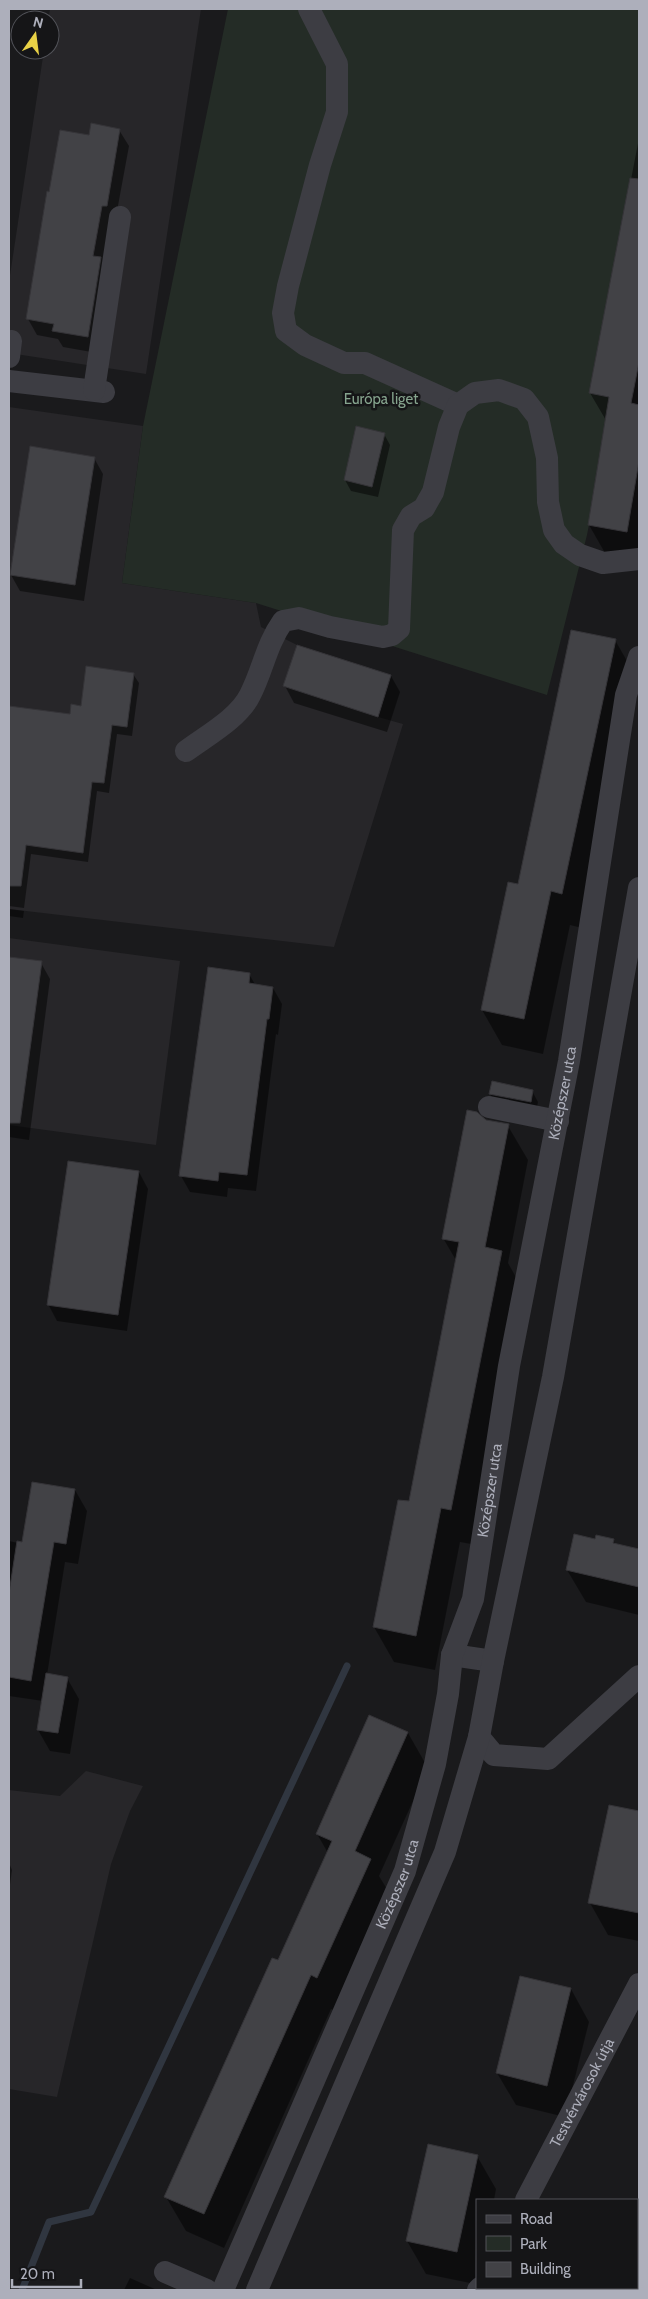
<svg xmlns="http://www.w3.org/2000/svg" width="648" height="2299" font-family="Cabin,sans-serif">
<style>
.built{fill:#272629}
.green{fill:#242c26}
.shadow{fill:#0007}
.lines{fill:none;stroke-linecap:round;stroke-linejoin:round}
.stream{stroke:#303640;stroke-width:7}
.building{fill:#424246;stroke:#353438}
.minor{stroke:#3d3d43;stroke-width:22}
.labels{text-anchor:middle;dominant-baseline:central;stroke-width:5;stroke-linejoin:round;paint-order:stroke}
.park-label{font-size:15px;fill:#86a48e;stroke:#151517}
.street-label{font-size:15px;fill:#adafbb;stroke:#151517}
</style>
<rect width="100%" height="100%" fill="#1a1a1c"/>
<g class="built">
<path d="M 50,9 L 201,9 L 146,374 L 9,353 L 9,282 L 44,50 L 50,50 L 48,20 Z"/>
<path d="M 9,407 L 143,426 L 122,583 L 256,603 L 261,627 L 297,645 L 391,675 L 378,717 L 403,724 L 334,947 L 9,909 Z"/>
<path d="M 9,938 L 180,961 L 156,1145 L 9,1125 Z"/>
<path d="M 86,1771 L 143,1786 L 130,1811 L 111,1864 L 57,2097 L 9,2089 L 9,1790 L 60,1796 Z"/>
</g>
<path class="green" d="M 228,9 L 639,9 L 639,266 L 587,535 L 547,695 L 256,603 L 122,583 L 143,426 Z"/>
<g class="shadow">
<path d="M 119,130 L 129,146 L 115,222 L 97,353 L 63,347 L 58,339 L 37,335 L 28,319 L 50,193 L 90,137 Z"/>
<path d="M 639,138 L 639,565 L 609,560 L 589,525 L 607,422 L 590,393 Z"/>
<path d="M 384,434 L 390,445 L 378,497 L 351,491 L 345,480 Z"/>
<path d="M 31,448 L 94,458 L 103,474 L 84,601 L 20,591 L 11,575 Z"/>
<path d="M 615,640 L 635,675 L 582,928 L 570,925 L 543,1054 L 502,1045 L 482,1010 L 519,886 Z"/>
<path d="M 133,674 L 139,683 L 132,736 L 117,734 L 109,793 L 97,791 L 88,862 L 31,854 L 24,908 L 9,906 L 9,707 L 71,715 Z"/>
<path d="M 391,676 L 400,692 L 387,732 L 294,703 L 285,686 Z"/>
<path d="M 9,909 L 24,911 L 23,918 L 9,916 Z"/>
<path d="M 9,958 L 41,963 L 50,979 L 29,1140 L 9,1137 Z"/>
<path d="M 249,974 L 256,986 L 273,988 L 282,1004 L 278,1035 L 276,1034 L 256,1191 L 228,1188 L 227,1197 L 190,1192 L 181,1176 Z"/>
<path d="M 532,1091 L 538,1102 L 536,1113 L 496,1105 L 490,1094 Z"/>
<path d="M 486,1121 L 508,1126 L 528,1160 L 508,1263 L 521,1286 L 471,1544 L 460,1542 L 435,1670 L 394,1662 L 374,1627 L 410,1503 L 457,1262 L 443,1238 Z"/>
<path d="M 139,1172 L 148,1189 L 127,1331 L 57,1321 L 48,1304 Z"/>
<path d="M 75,1490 L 87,1511 L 78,1564 L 65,1562 L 47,1675 L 67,1678 L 79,1699 L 70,1754 L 50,1751 L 38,1730 L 43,1701 L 9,1696 L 9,1541 L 23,1544 Z"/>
<path d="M 596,1540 L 613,1540 L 616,1545 L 639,1551 L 639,1615 L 586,1602 L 567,1570 Z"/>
<path d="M 370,1716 L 408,1733 L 428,1768 L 379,1876 L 390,1894 L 337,2012 L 331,2009 L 224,2248 L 186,2231 L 166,2197 L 279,1962 L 328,1853 L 317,1834 Z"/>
<path d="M 610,1806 L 639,1813 L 639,1941 L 608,1935 L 590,1903 Z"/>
<path d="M 9,1863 L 12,1870 L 9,1892 Z"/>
<path d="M 571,1989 L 589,2022 L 565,2117 L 516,2105 L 497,2073 Z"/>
<path d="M 477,2156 L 496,2189 L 494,2200 L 477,2200 L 475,2284 L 426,2274 L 407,2241 Z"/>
<path d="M 130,2278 L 157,2290 L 124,2290 Z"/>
</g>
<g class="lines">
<path class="stream" d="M 22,2290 L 49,2222 L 91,2212 L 347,1666"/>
</g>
<g class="building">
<path d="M 91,123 L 120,129 L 107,206 L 102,206 L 93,256 L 101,257 L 88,337 L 52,331 L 54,324 L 26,319 L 47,191 L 49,192 L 60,130 L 89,135 Z"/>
<path d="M 630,178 L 639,179 L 639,362 L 631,403 L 639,405 L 639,461 L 627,532 L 588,525 L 609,397 L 589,393 Z"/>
<path d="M 356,426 L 385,433 L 372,487 L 344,480 Z"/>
<path d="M 30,446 L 95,457 L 75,585 L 10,575 Z"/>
<path d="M 571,630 L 616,639 L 562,894 L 551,891 L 524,1019 L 481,1010 L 508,882 L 518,884 Z"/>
<path d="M 297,645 L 391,675 L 378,717 L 283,686 Z"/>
<path d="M 86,666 L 134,673 L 127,727 L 112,725 L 104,783 L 92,782 L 83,853 L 26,845 L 21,886 L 9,886 L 9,706 L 70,714 L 71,704 L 81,706 Z"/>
<path d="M 9,957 L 42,961 L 20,1123 L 9,1123 Z"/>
<path d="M 208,967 L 250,973 L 249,983 L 273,987 L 269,1019 L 267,1019 L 247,1175 L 219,1172 L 218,1181 L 179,1176 Z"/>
<path d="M 492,1081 L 533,1090 L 531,1102 L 489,1094 Z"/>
<path d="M 467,1110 L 477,1112 L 486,1120 L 509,1124 L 485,1247 L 502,1251 L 451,1510 L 441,1508 L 416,1636 L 373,1627 L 398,1500 L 409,1501 L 459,1242 L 442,1239 Z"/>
<path d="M 68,1161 L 139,1171 L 118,1315 L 47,1305 Z"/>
<path d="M 32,1482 L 75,1489 L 66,1544 L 54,1542 L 31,1681 L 9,1677 L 9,1593 L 17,1541 L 22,1542 Z"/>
<path d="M 574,1534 L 595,1539 L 596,1535 L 614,1539 L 613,1543 L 639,1549 L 639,1587 L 566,1570 Z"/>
<path d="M 46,1673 L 68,1677 L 58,1733 L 37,1730 Z"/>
<path d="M 369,1715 L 408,1732 L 355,1851 L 371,1859 L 317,1978 L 311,1975 L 204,2214 L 164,2197 L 272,1958 L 278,1960 L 332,1841 L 316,1834 Z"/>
<path d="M 609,1805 L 639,1811 L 639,1913 L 588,1903 Z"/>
<path d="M 520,1976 L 571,1988 L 547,2086 L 496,2073 Z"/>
<path d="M 428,2144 L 478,2155 L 457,2252 L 406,2241 Z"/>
</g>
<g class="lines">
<g class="minor">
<path d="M 309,9 L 337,64 L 337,112 L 320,165 L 288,286 L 283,313 L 286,331 L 305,345 L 344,363 L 365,363 L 458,405"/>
<path d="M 9,357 L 11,341"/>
<path d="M 9,381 L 104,392"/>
<path d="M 94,390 L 120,217"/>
<path d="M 186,751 C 206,736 239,718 250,695 C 263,670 266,645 283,621 L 299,618 L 330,627 L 383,637 L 392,635 L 399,629 L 403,530 L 411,516 L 424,508 L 433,492 L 449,427 L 458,405 L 475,393 L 499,390 L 524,399 L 538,417 L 547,458 L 548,502 L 554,530 L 564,544 L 580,555 L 603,563 L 639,559"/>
<path d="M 489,1107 L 558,1121"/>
<path d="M 452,1655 L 493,1661"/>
<path d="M 479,1737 L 494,1755 L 548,1759 L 639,1676"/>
<path id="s1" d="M 526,2200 L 639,1984"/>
<path d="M 637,2217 L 639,2212"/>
<path d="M 165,2272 L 207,2290"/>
<path id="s2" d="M 223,2290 L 405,1871 L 435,1764 L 448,1694 L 452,1655 L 473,1599 L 509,1366 L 569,1061 L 626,695 L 639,657"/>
<path d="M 257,2290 L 445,1852 L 479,1737 L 493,1661 L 553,1377 L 639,888"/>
<path d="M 478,2290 L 480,2288"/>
<path d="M 603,2290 L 604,2288"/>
</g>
</g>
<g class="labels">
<g class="park-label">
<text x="381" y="399">Európa liget</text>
</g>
<g class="street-label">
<text stroke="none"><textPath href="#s2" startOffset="1252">Középszer utca</textPath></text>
<text stroke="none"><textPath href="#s2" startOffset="848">Középszer utca</textPath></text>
<text stroke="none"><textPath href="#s2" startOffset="442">Középszer utca</textPath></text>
<text stroke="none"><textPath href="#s1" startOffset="121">Testvérvárosok útja</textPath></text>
</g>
</g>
<rect width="648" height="2299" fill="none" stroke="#adafbb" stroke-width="20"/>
<rect x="476" y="2199" width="162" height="90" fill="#151517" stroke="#525359"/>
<rect x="486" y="2215" width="25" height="8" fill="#3d3d43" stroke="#525359"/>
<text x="520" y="2224" font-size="15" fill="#adafbb">Road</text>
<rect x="486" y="2236" width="25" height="15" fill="#242c26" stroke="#525359"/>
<text x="520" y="2249" font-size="15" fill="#adafbb">Park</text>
<rect x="486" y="2262" width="25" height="15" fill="#424246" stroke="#525359"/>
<text x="520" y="2274" font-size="15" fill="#adafbb">Building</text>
<g transform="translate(35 35) rotate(14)"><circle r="24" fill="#151517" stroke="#525359"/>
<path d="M0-4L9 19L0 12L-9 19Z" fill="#e8d146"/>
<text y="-8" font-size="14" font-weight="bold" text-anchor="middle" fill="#adafbb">N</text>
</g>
<path d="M12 2279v8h69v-8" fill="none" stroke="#adafbb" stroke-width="2.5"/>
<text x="20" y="2279" font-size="15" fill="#adafbb" stroke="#151517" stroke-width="4" paint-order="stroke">20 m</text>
</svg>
